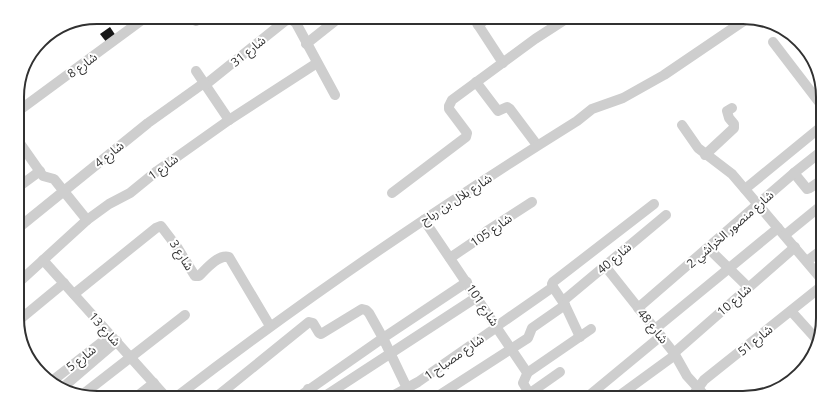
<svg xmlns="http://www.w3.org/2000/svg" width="840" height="415" font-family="'Open Sans','Noto Sans Arabic',sans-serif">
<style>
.building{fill:#181818}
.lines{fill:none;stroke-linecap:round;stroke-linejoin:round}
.minor{stroke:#cecece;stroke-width:10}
.labels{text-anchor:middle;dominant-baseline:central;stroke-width:4;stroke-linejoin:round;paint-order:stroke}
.street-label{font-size:12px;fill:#313131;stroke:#fff}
.rim{fill:none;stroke:#313131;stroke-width:2}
</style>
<rect width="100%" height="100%" fill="#fff"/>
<path class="building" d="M 110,27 L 116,36 L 107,43 L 100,34 Z"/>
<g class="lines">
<g class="minor">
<path d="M 193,17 L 196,21"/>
<path d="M 473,17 L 503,63"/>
<path d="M 478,25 L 489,17"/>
<path d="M 773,42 L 822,106"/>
<path d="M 306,44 L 340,17"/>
<path d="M 196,71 L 229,120"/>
<path d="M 476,82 L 498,111 L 507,107 L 510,109 L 537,145"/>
<path d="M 205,85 L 285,21 L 291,19 L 296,23 L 335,95"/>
<path d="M 17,112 L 146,17"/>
<path d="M 682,125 L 698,148 L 732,174 L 823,281"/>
<path d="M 17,139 L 43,176 L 54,179 L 87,220"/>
<path d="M 705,155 L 734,128 L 734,124 L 729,118 L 727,111 L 732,108"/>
<path d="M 794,173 L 807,189 L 810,188 L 823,179"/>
<path d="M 17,188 L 40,171"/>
<path d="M 745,189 L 822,126"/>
<path d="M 392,193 L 466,137 L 467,133 L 449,109 L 449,106 L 452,100 L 535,39 L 569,17"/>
<path d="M 424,220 L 526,371 L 527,374 L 523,383 L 529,393"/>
<path d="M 17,229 L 148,123 L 204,83"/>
<path d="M 785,235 L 823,204"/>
<path d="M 708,248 L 748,287"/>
<path d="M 450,258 L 478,239 L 487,231 L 532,202"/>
<path d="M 43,260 L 167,398"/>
<path d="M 807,261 L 823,249"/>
<path d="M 605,266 L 674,353 L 687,376 L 707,398"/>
<path d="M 18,283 L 87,220 L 109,204 L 130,193 L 157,171 L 229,120 L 317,63"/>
<path d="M 553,287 L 565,305 L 580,337"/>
<path d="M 74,294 L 156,228 L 161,226 L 177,247 L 195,276 L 199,276 C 206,269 218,254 229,257 L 270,326"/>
<path d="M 563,301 L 666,215"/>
<path d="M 638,308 L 794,173 L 823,150"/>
<path d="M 791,311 L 818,341"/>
<path d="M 18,321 L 64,283"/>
<path d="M 497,326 L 553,287 L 552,284 L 553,282 L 654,204"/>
<path d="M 655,329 L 778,228"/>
<path d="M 674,353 L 795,247"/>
<path d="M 527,373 L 591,329"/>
<path d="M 52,381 L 111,335"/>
<path d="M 61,389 L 117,341"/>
<path d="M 308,389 L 315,398"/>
<path d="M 82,395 L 185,315"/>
<path d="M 135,398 L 154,383"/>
<path d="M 175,398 C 304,299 439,207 577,121 L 592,109 L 623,98 L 664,75 L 748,18"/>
<path d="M 215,398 L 309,322 L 313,323 L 319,333 L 321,334 L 362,309 L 366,310 L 369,313 L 383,338 L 407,388"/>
<path d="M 297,398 L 383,338 L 467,282"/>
<path d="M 322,398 L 477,297"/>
<path d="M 389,398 L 418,382 L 497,327"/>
<path d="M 435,398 L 528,338 L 532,328 L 565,305"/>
<path d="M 523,398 L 560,372"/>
<path d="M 586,398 L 661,336"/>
<path d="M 616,398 L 675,355"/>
<path d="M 691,398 L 704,380 L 823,285"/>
</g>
</g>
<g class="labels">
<g class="street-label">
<text transform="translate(248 51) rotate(-39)">شارع 31</text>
<text transform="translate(82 65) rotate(-36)">شارع 8</text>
<text transform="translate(109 154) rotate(-39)">شارع 4</text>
<text transform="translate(163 167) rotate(-36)">شارع 1</text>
<text transform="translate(456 199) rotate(-33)">شارع بلال بن رباح</text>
<text transform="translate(730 229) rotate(-41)">شارع منصور الخراشي 2</text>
<text transform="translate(491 230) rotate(-35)">شارع 105</text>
<text transform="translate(182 255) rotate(58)">شارع 3</text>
<text transform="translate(614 258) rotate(-40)">شارع 40</text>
<text transform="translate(734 300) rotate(-41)">شارع 10</text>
<text transform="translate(483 305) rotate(56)">شارع 101</text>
<text transform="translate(653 326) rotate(51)">شارع 48</text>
<text transform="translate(105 329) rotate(48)">شارع 13</text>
<text transform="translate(755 340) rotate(-39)">شارع 51</text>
<text transform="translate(454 357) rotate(-35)">شارع مصباح 1</text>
<text transform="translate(81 358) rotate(-38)">شارع 5</text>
</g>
</g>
<path d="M0 0H840V415H0ZM97 24H743A73 73 0 0 1 816 97V318A73 73 0 0 1 743 391H97A73 73 0 0 1 24 318V97A73 73 0 0 1 97 24Z" fill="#fff" fill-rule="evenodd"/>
<path class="rim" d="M97 24H743A73 73 0 0 1 816 97V318A73 73 0 0 1 743 391H97A73 73 0 0 1 24 318V97A73 73 0 0 1 97 24Z"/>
</svg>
